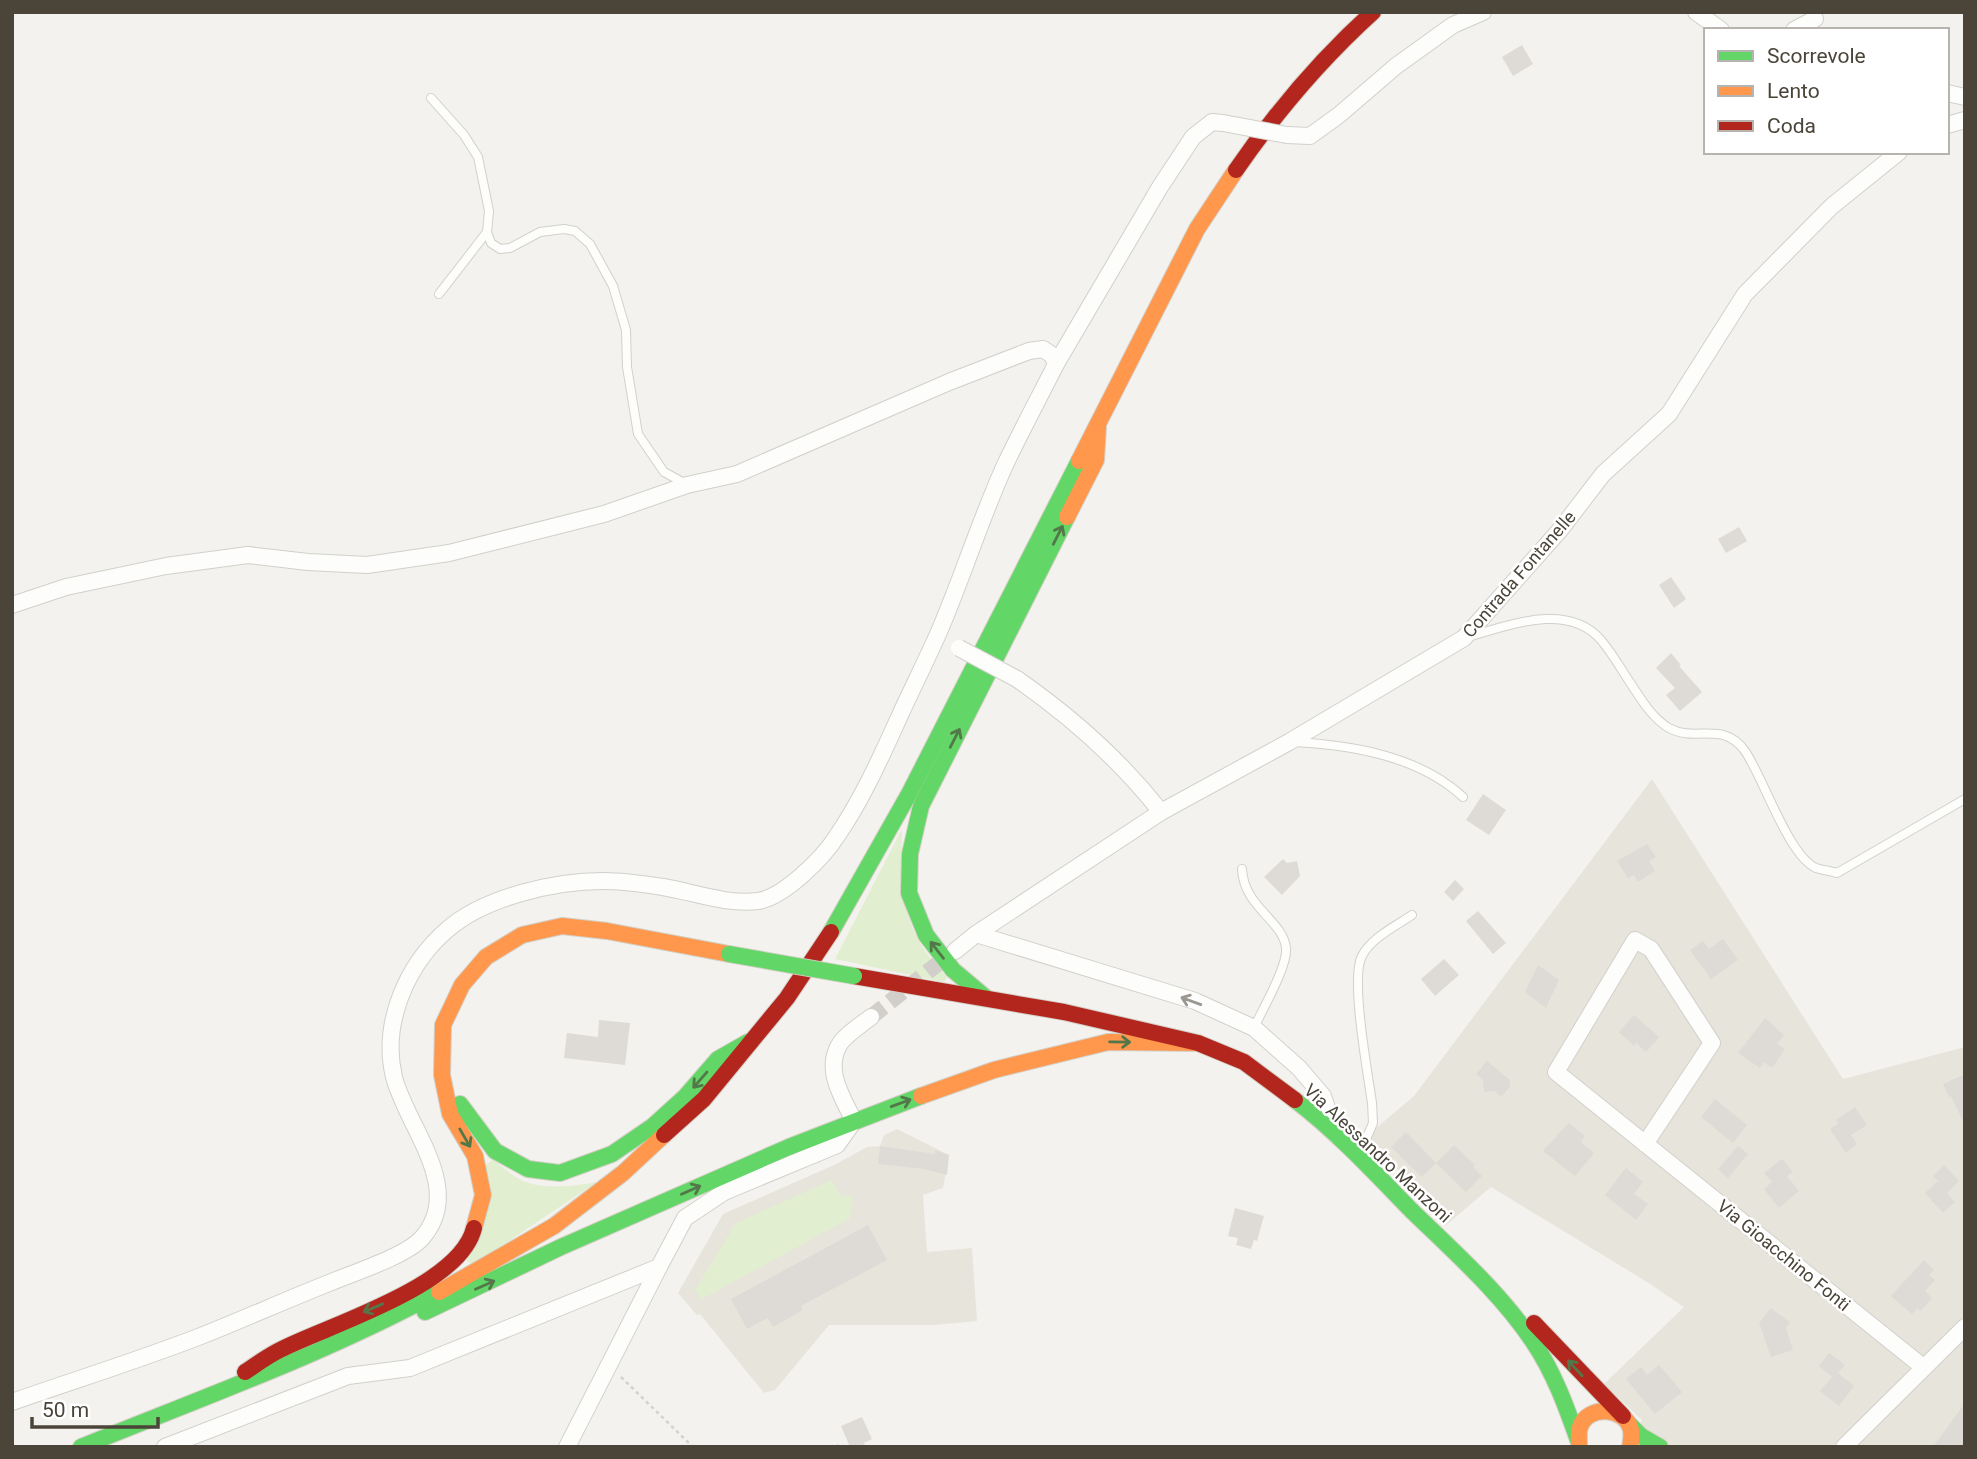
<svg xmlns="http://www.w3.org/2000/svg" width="1977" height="1459" font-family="Roboto,sans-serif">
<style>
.residential{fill:#e7e4dc}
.green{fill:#e1eecf}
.building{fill:#dedbd6}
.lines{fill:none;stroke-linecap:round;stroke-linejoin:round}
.street-tunnel{stroke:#d2cfca;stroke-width:16;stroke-dasharray:16 8;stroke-linecap:butt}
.lane-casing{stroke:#d2d0cb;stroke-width:10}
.street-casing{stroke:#d2d0cb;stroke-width:18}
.fast-casing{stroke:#d3cfc5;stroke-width:18}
.slow-casing{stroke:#d3cfc5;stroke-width:18}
.jam-casing{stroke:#d3cfc5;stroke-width:18}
.path{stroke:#d3d2cc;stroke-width:2.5;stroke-dasharray:3.5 3.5;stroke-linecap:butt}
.lane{stroke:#fdfdfc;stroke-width:8}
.street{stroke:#fdfdfc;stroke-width:16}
.fast{stroke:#63d668;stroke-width:16}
.slow{stroke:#ff974d;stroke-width:16}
.jam{stroke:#b3261e;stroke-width:16}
.street-bridge-casing{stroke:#d2d0cb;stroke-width:18;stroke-linecap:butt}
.fast-bridge-casing{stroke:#d3cfc5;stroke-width:18;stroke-linecap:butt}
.street-bridge{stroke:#fdfdfc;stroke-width:16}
.fast-bridge{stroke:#63d668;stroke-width:16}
.oneway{stroke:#537749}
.oneway2{stroke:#9b9791}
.labels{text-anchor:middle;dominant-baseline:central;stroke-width:5;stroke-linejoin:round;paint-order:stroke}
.street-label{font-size:18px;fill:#4b4439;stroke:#fff}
</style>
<rect width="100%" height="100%" fill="#f4f2ee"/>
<g class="residential">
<path d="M 1652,779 L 1843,1079 L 1965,1047 L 1965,1447 L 1630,1447 L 1642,1420 L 1604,1384 L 1684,1307 L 1647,1282 L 1491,1187 L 1445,1226 L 1368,1135 L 1414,1096 Z"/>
<path d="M 897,1129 L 949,1155 L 943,1188 L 923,1195 L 927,1252 L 972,1248 L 977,1321 L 934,1325 L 829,1325 L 775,1390 L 764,1393 L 700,1314 L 697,1315 L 678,1293 L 723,1214 L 834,1165 L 867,1147 L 880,1146 L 884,1135 Z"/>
</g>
<g class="green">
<path d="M 902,829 C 900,893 900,928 947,977 L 944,982 L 835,959 Z"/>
<path d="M 493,1160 C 503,1167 514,1178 526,1182 C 548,1190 574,1186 597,1182 L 473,1265 L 467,1261 L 484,1227 L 485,1165 Z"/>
<path d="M 832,1180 L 841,1197 L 853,1195 L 850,1218 L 702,1299 L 695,1290 L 736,1223 Z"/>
</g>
<g class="building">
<path d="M 1522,45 L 1533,64 L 1513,76 L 1502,57 Z"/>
<path d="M 1739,527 L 1747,541 L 1726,553 L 1718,539 Z"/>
<path d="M 1671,577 L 1686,599 L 1674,608 L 1659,585 Z"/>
<path d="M 1671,653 L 1681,665 L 1679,666 L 1702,692 L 1680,711 L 1666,695 L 1675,688 L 1656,668 Z"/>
<path d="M 1483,794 L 1506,810 L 1489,835 L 1466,820 Z"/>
<path d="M 1647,844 L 1656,857 L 1649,861 L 1655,871 L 1638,882 L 1634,875 L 1628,878 L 1617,861 Z"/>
<path d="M 1283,859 L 1287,863 L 1297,861 L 1300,876 L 1282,895 L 1264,877 Z"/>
<path d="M 1455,880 L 1464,889 L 1453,901 L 1444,892 Z"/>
<path d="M 1478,911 L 1506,943 L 1493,954 L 1466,921 Z"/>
<path d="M 1723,939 L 1738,960 L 1711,979 L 1690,950 L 1703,941 L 1709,949 Z"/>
<path d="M 1444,959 L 1459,975 L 1435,996 L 1421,979 Z"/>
<path d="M 1538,965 L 1559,980 L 1546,1008 L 1525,992 Z"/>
<path d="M 1634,1015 L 1659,1037 L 1646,1052 L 1636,1043 L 1634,1046 L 1619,1032 Z"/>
<path d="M 1765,1018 L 1784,1035 L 1777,1044 L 1785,1049 L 1772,1068 L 1764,1062 L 1760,1068 L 1738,1053 Z"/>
<path d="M 599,1020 L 630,1023 L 625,1065 L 564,1058 L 567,1033 L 598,1037 Z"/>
<path d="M 1487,1061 L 1510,1080 L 1510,1086 L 1501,1097 L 1495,1091 L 1484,1092 L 1483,1080 L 1476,1074 Z"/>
<path d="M 1965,1074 L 1965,1126 L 1951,1096 L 1949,1097 L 1943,1084 Z"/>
<path d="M 1715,1099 L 1747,1125 L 1733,1143 L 1701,1117 Z"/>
<path d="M 1855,1107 L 1867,1125 L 1851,1135 L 1857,1144 L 1846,1153 L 1830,1129 L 1839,1123 L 1836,1120 Z"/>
<path d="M 1569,1123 L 1585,1136 L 1581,1142 L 1594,1153 L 1575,1176 L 1543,1151 Z"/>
<path d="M 1406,1132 L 1436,1163 L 1422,1177 L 1391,1147 Z"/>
<path d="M 1454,1145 L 1475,1165 L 1473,1167 L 1482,1176 L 1466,1192 L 1436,1163 Z"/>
<path d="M 880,1146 L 935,1154 L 935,1150 L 949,1155 L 947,1175 L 924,1169 L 878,1164 Z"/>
<path d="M 1738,1146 L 1748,1154 L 1728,1178 L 1718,1169 Z"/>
<path d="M 1782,1159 L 1793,1172 L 1787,1176 L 1799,1191 L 1779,1208 L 1764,1189 L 1772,1182 L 1764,1173 Z"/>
<path d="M 1944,1165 L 1959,1181 L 1947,1193 L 1955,1202 L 1943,1213 L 1925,1193 L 1938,1181 L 1933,1176 Z"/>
<path d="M 1626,1168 L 1643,1182 L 1634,1194 L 1648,1204 L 1636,1220 L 1605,1195 Z"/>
<path d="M 1235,1208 L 1264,1216 L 1257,1241 L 1254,1240 L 1251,1249 L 1236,1245 L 1238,1238 L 1228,1236 Z"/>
<path d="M 868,1225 L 887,1260 L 801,1306 L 803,1310 L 773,1327 L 768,1318 L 747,1329 L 731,1299 Z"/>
<path d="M 1924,1260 L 1934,1270 L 1929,1275 L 1935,1280 L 1925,1291 L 1932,1298 L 1921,1311 L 1918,1308 L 1912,1314 L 1891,1296 Z"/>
<path d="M 1771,1308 L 1790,1322 L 1786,1328 L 1793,1350 L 1771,1357 L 1759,1323 Z"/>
<path d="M 1829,1353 L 1845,1365 L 1838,1373 L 1854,1386 L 1839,1406 L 1820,1391 L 1832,1377 L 1819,1366 Z"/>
<path d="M 1659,1365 L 1682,1392 L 1655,1414 L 1626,1379 L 1641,1367 L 1647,1375 Z"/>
<path d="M 1965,1403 L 1965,1447 L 1933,1447 Z"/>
<path d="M 862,1417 L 872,1439 L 864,1443 L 865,1447 L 850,1447 L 841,1426 Z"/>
</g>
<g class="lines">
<path class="street-tunnel" d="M 871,1017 L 950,954"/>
<g class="lane-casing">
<g id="lane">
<path d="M 431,98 L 464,135 L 478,157 L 489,211 L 487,232 L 439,294"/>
<path d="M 487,232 L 491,243 L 500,249 L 510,248 L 540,232 L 564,229 L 575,231 L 590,244 L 613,286 L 626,330 L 627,367 L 638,434 L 664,472 L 686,484"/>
<path d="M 1471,636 C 1510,625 1568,602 1601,640 C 1612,653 1621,669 1631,684 C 1641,699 1652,718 1669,728 C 1696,743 1723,720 1745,751 C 1764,779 1788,855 1816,868 C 1822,870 1831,871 1837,873 L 1965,799"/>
<path d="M 1293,742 C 1352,745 1419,756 1463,797"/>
<path d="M 1242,869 C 1244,908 1283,920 1286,948 C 1288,966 1262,1010 1254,1028"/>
<path d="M 1360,1153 L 1373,1123 L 1372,1103 C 1368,1074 1350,978 1362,956 C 1371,938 1396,926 1412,915"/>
</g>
</g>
<g class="street-casing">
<g id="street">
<path d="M 1696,12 L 1721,30"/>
<path d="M 1794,30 L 1815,19"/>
<path d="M 1947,93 L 1965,97"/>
<path d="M 1947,125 L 1965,120"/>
<path d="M 1287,135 L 1310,136 L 1339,115 L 1396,66 L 1453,25 L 1483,12"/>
<path d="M 1056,364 L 1160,187 L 1193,137 L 1212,122 L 1223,123"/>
<path d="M 12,605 L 66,587 L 166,566 L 248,555 L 308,562 L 367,565 L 449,553 L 604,514 L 687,485 L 737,474 L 949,382 L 1029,351 L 1043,349 L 1052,355 L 1056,364 C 1039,398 1021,431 1005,465 C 980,520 962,579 938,634 C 926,661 913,687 901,713 C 882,755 863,798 837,836 C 823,858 784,897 758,901 C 727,905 693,892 663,887 C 644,884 623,881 603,881 C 555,881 485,897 448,929 C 407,964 381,1023 394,1077 C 406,1126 466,1188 422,1238 C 406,1256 353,1273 329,1283 C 286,1300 244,1319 201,1336 C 139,1360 75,1380 12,1402"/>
<path d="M 1017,679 C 1070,716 1121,761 1161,812"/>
<path d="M 976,934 L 1195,1001 L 1254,1028 L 1299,1068 L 1323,1096 L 1336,1135"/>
<path d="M 955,951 L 976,934 L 1161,812 L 1289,742 L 1464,638 L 1560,530 L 1603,474 L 1669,414 L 1745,294 L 1832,206 L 1899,152"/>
<path d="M 1645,1144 L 1712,1043 L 1651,949 L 1635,940 L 1556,1072 L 1923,1367"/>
<path d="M 165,1447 L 348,1376 L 410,1368 L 659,1267 L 685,1218 L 724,1192 L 837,1145 L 854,1121 C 842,1097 823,1068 841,1042 C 848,1033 862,1024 871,1017"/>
<path d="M 567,1447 L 659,1267"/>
<path d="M 1844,1447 L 1965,1327"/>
</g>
</g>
<g class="fast-casing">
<g id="fast">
<path d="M 831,932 L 909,794 L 1079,461"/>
<path d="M 985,997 L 953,970 L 926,935 L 909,893 L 910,854 L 921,806 L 1067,517"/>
<path d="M 1295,1100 C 1337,1132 1374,1172 1411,1210 C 1454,1252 1501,1293 1534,1343 C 1554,1373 1566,1406 1578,1440"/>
<path d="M 460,1104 L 495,1151 L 528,1169 L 560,1173 L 612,1154 L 653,1126 L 685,1097 L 718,1059 L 748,1042"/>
<path d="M 425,1312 L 561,1247 L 789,1147 L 921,1096"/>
<path d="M 1629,1424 L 1641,1436 L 1660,1447"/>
<path d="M 81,1447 C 201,1398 325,1354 439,1292"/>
</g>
</g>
<g class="slow-casing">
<g id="slow">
<path d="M 1079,461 L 1197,229 L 1236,170"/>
<path d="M 1067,517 L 1096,460 L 1098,427"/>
<path d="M 921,1096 L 994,1070 L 1108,1042 L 1198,1043"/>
<path d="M 474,1228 L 483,1195 L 475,1156 L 450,1114 L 442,1075 L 443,1025 L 462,985 L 486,957 L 522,935 L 562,926 L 607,931 L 729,954"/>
<path d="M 439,1292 L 554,1226 L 623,1173 L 664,1135"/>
<path d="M 1579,1444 C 1579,1439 1578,1432 1580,1427 C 1588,1404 1626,1407 1631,1430 C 1632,1436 1631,1442 1630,1447"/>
</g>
</g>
<g class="jam-casing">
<g id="jam">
<path d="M 1236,170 C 1276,112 1320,60 1373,12"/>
<path d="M 854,976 L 1064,1012 L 1198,1043 L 1244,1062 L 1295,1100"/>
<path d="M 664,1135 L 704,1099 L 787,998 L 831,932"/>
<path d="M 1534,1323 L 1623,1416"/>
<path d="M 245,1372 C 257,1364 269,1355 282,1349 C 332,1324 460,1286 474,1228"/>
</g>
</g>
<g class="path">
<path d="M 621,1377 L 693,1447"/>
<path d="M 836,1447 L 840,1444"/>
</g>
<use href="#lane" class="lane"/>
<use href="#street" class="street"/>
<use href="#fast" class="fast"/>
<use href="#slow" class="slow"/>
<use href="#jam" class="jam"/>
<g class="street-bridge-casing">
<g id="street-bridge">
<path d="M 1223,123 L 1287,135"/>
<path d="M 959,648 L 1017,679"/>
</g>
</g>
<g class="fast-bridge-casing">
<path id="fast-bridge" d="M 729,954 L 854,976"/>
</g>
<use href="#street-bridge" class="street-bridge"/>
<use href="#fast-bridge" class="fast-bridge"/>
</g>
<defs><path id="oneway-shaft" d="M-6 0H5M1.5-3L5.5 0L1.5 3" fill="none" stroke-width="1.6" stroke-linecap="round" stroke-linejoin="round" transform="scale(1.75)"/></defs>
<g class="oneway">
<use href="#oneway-shaft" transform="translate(1058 535) rotate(-63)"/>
<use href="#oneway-shaft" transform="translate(955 738) rotate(-63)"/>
<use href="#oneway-shaft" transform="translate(937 950) rotate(-128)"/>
<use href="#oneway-shaft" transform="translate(1120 1042) rotate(1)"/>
<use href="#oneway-shaft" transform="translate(700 1080) rotate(131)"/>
<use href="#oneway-shaft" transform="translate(901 1103) rotate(-20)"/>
<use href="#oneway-shaft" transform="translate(465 1138) rotate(60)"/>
<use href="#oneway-shaft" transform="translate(691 1190) rotate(-24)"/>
<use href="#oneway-shaft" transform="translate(485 1285) rotate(-24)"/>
<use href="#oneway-shaft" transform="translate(373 1308) rotate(157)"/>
<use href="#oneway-shaft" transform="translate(1575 1368) rotate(-133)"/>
</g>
<use class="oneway2" href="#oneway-shaft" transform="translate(1191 1001) rotate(-160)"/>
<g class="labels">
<g class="street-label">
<text transform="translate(1519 574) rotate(-49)">Contrada Fontanelle</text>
<text transform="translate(1378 1153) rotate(43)">Via Alessandro Manzoni</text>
<text transform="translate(1784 1255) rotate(39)">Via Gioacchino Fonti</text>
</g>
</g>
<rect width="1977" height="1459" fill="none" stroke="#4b4439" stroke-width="28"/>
<rect x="1704" y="28" width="245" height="126" fill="#ffffff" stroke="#b7b4b0" stroke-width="2"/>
<rect x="1718" y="51" width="35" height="10" fill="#63d668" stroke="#b7b4b0" stroke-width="2"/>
<text x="1767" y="63" font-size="21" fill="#4b4439">Scorrevole</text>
<rect x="1718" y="86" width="35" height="10" fill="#ff974d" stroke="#b7b4b0" stroke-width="2"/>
<text x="1767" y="98" font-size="21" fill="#4b4439">Lento</text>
<rect x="1718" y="121" width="35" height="10" fill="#b3261e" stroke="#b7b4b0" stroke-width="2"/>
<text x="1767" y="133" font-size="21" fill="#4b4439">Coda</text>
<path d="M32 1417v10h126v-10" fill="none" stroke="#4b4439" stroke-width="3.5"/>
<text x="42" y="1417" font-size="21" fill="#4b4439" stroke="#ffffff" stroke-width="5" paint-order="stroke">50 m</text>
</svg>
